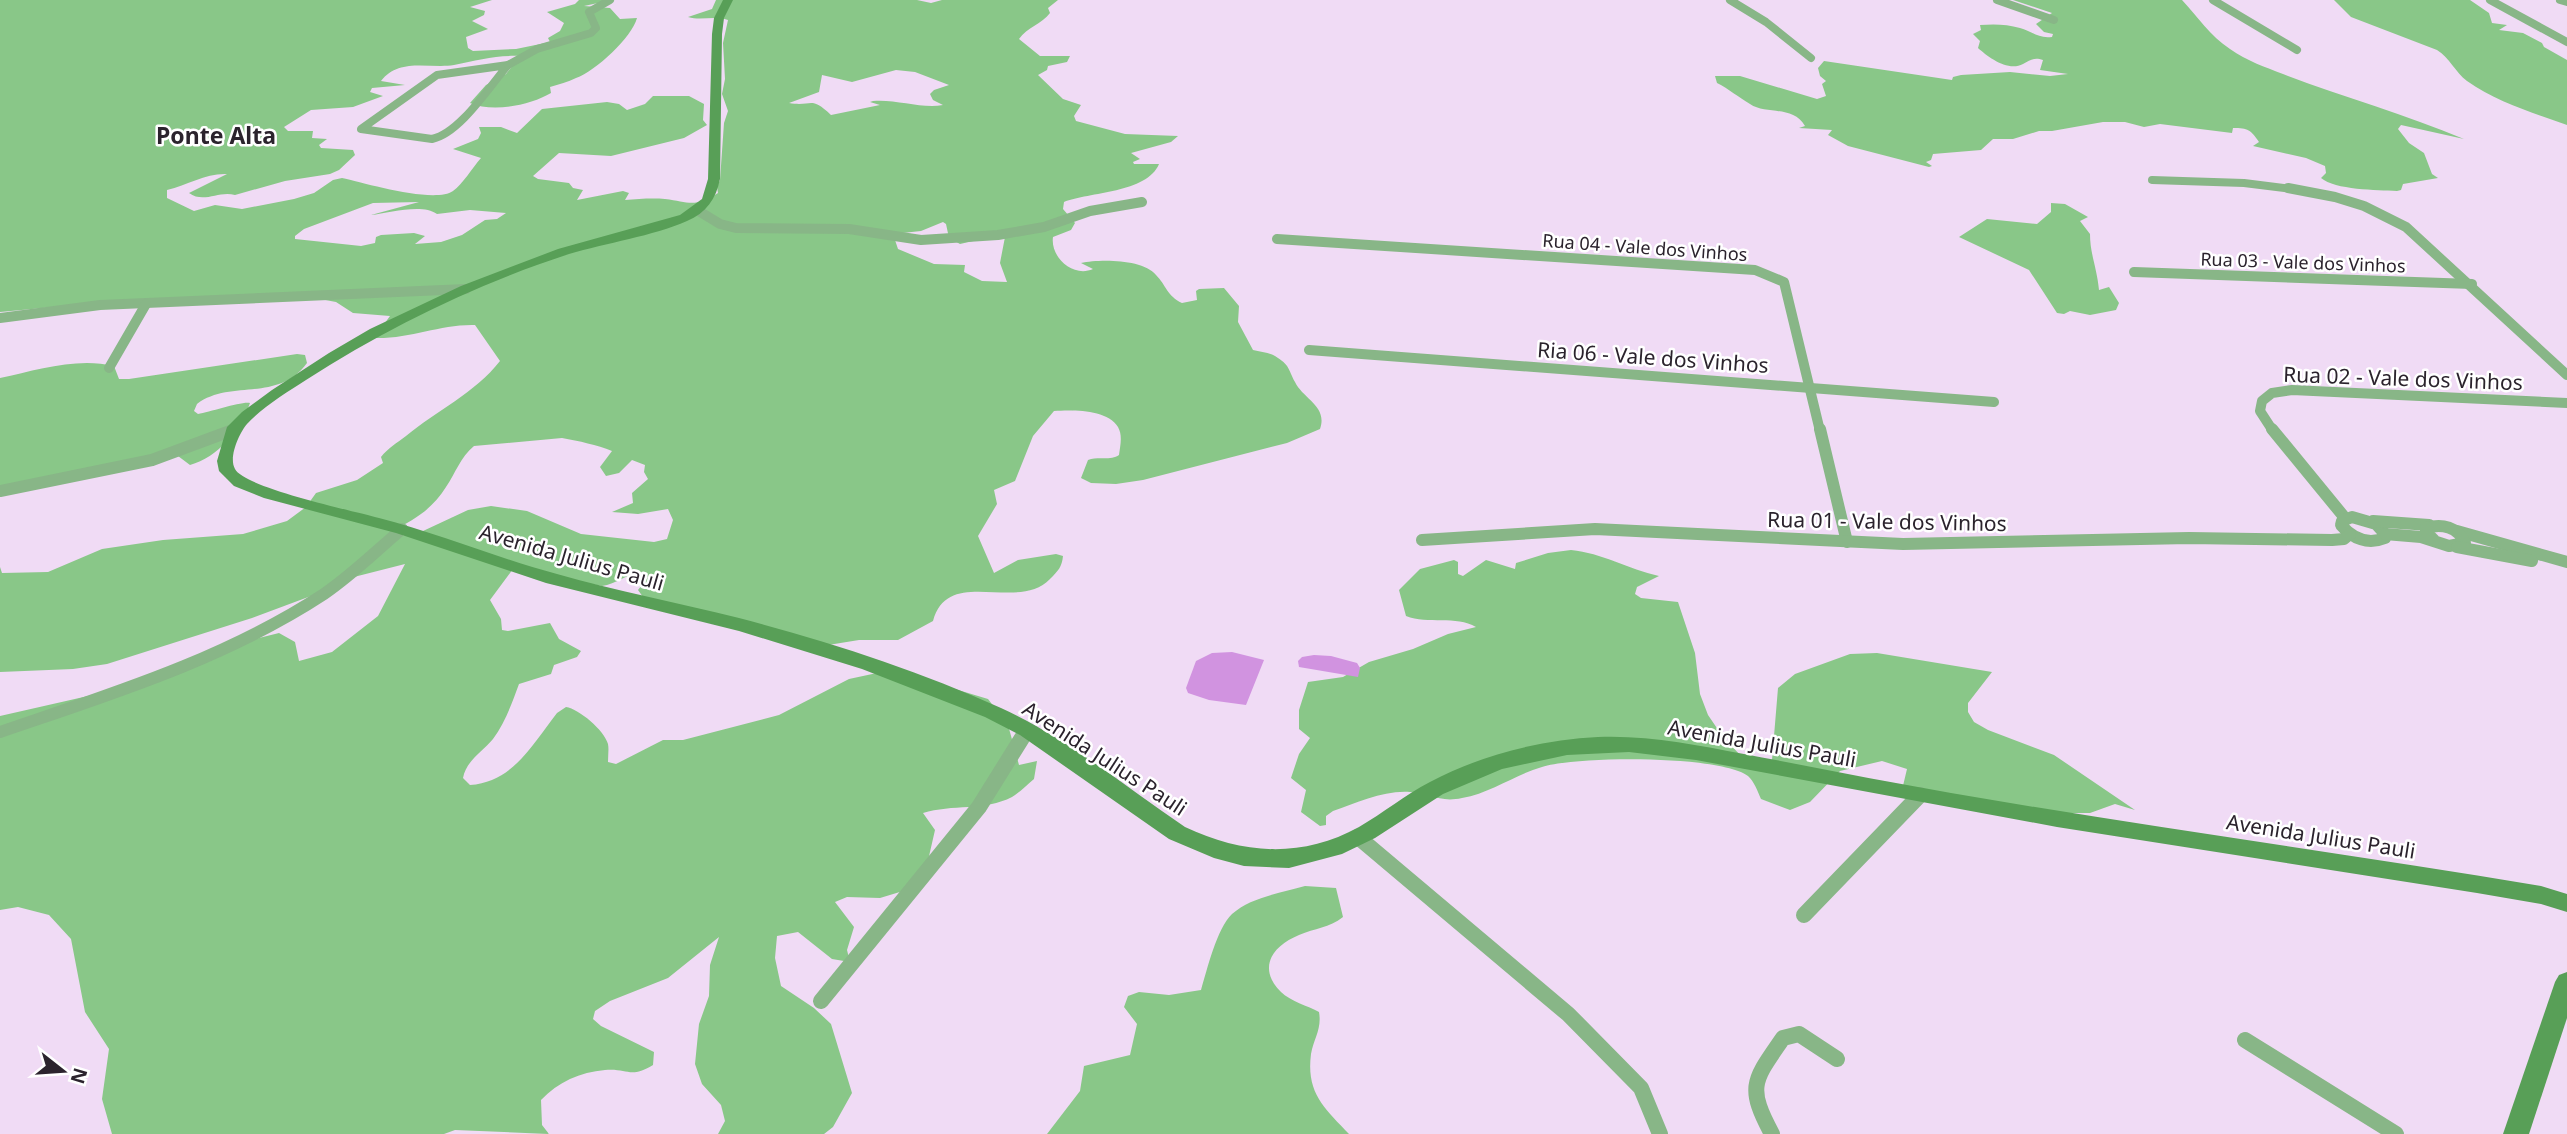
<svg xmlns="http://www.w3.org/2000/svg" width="2567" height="1134" font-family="'Noto Sans',sans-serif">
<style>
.green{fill:#89c788;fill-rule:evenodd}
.water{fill:#d193e0}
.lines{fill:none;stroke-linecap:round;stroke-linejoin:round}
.street-far3{stroke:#88b687;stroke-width:8}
.street-far2{stroke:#88b687;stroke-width:10}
.street-far1{stroke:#88b687;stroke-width:12}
.street{stroke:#88b687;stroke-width:16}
.secondary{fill:#589f57;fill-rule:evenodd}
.labels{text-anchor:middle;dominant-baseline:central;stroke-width:5;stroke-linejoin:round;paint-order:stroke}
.far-street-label{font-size:18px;fill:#2b232d;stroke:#fff}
.street-label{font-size:21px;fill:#2b232d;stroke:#fff}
.far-district-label{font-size:23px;font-weight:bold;fill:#2b232d;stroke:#fff}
</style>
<rect width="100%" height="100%" fill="#f0dbf5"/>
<g class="green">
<path d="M 0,0 L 492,0 L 470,7 L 485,11 L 484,15 L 472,21 L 488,29 L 466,37 L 468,48 L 473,51 L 516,49 L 550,42 L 548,38 L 560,31 L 564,23 L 547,12 L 575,4 L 579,0 L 612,0 L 584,6 L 610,8 L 620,19 L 637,18 C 632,37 596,71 576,78 C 568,82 559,84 550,87 L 551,93 C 531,105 493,113 470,103 L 486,85 L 506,74 L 520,56 C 497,55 477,60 454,65 C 430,69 399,57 381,81 L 405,85 L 372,88 L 370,92 L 383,96 L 353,107 L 311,110 L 284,127 L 288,131 L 313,131 L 312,138 L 327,139 L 319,145 L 321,148 L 353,150 L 355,155 L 339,170 L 330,174 L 285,181 L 235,195 C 219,190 204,204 189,193 L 227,174 C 206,173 188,185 167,190 L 167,198 L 194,211 L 215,205 L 242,209 L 294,199 L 314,193 L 333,180 L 342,178 C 365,183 434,204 453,191 C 463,184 472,168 481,158 L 453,149 L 478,139 L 481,133 L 479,127 L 501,127 L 517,133 L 542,109 L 607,102 L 619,104 L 627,110 L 645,104 L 653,96 L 689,96 L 704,104 L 703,120 L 707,125 L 684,138 L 611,156 L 559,153 L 533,176 L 538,179 L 569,183 L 573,188 L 583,190 L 577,200 L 623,191 L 629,193 L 625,200 C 638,199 652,198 665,199 C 689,202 695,208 718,193 L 717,187 L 720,180 L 724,123 L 728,111 L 722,94 L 725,79 L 723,43 L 728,20 C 714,15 702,21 688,17 L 712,9 L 716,0 L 917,0 L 931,3 L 942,0 L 1058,0 L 1048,8 L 1050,13 C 1042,24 1027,27 1019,39 L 1040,56 L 1070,56 L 1067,62 L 1048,66 L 1047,70 L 1038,75 L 1063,99 L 1081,105 L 1074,116 L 1076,121 L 1125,134 L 1178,136 L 1171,142 L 1131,153 L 1140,159 L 1133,162 L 1134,164 L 1159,164 C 1147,193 1089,192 1064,202 L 1063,209 L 1075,223 L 1071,230 L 1053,237 C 1050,257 1073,278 1093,269 L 1081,263 C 1100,259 1143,259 1156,275 C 1166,285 1167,296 1182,303 L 1197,300 L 1196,291 L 1199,289 L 1224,288 L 1239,306 L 1238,322 L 1253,350 C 1260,352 1269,352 1275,356 C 1290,365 1288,369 1295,382 C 1303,399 1328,406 1320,429 L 1287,443 L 1143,480 L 1116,484 L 1091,483 L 1081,478 L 1088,460 C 1098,456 1111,461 1119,455 C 1120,446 1123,436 1118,427 C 1107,409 1072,410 1054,411 L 1033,436 L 1015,481 L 994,490 L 997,504 L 978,536 L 994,573 L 1018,560 L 1056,554 L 1063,556 C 1062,567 1058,571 1050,579 C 1018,613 948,565 933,621 L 898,640 L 859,640 L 822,646 L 643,597 L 638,590 L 648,577 L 641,572 C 627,574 616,584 602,586 L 513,569 L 490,600 L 501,619 L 502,630 L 508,631 L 550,623 L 559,639 L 581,651 L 577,657 L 554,665 L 551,674 L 519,684 C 512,703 505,723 493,739 C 482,752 466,761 463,778 L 470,785 C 513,782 532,745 557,713 L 566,707 C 579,709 604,730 608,744 C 609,749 608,756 608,762 L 616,764 L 663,740 L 683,740 L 779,715 L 849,679 L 877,673 L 915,677 L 988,699 L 1008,725 L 1019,765 L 1037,761 L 1034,779 C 1027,785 1020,792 1012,797 C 985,811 952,804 923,813 L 935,830 L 927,865 L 913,888 L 880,898 L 847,897 L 835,902 L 854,927 L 847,950 L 850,962 L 832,959 L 798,932 L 777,936 L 775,958 L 781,986 L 814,1008 L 831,1024 L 852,1093 L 833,1127 L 824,1134 L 718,1134 L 725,1121 L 721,1105 L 702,1084 L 695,1064 L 699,1024 L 709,996 L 710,965 L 719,937 L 668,978 L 610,1001 L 595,1011 L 593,1019 L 601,1026 L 654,1052 L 653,1065 C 630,1079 628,1068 605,1070 C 580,1072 558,1082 541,1100 L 542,1125 L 549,1134 L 455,1130 L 444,1134 L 112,1134 L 102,1099 L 109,1049 L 85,1012 L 71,939 L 49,915 L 18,907 L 0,910 L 0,716 L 132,686 L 235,644 L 279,633 L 295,642 L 299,661 L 332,652 L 378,616 L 405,564 L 346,579 L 319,593 L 252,618 L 107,664 L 73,669 L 0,672 L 0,567 L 2,573 L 48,572 L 102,549 L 163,540 L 243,534 L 287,521 L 306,507 L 316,493 L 357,480 L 383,463 L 381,457 C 388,448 397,443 406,436 C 436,411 475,393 500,361 L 475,325 C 440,324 411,339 374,338 L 390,316 L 353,313 L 336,302 L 320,299 L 75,305 L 0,312 ZM 896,70 L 915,72 L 949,85 L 934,90 L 930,94 L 933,100 L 943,105 C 922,109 896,99 873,101 L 870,102 L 880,105 L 831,115 C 810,95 813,107 789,103 L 819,92 L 822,75 L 852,82 ZM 419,202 L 371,215 C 389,213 422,203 437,214 L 470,210 L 506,213 L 497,219 L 485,220 L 462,235 L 441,242 L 415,244 L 425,236 L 414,233 L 381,235 L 376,237 L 375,243 L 361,246 L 295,239 L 295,236 L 304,229 L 373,203 ZM 943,222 L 946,224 L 949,238 L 960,244 L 995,236 L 1005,237 L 1000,263 L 1007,282 L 982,281 L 964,272 L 965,265 L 934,264 L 898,249 L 893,234 L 921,231 ZM 562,438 C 579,441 597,445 612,451 L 600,467 L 606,476 L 619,473 L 632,460 L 645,465 L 644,472 L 648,479 L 632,493 L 633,503 L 612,512 L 638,514 L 668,509 L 673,520 L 667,539 L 654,542 L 581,534 L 527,511 L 491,506 L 468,510 L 423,531 L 396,537 L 391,531 C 415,520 432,509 446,487 C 456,472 460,458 474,446 Z"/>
<path d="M 2013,0 L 2182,0 C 2198,17 2210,36 2230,49 C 2247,61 2265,67 2283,74 C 2343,97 2405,114 2464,139 L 2401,125 L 2398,129 L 2409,143 L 2424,153 L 2432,174 L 2438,178 L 2403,184 L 2401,190 L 2397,191 C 2377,190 2335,190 2321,178 L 2326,173 L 2325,166 L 2306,158 L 2253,146 L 2259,142 C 2251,130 2248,128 2233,128 L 2232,133 L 2160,124 L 2144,127 L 2125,122 L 2103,122 L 2052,131 L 2039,131 L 2013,139 L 1993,139 L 1981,150 L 1933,154 L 1931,160 L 1926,162 L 1932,166 L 1929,167 L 1848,146 L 1828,135 L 1832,130 L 1799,128 L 1805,126 C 1793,105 1766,115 1750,104 C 1738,97 1729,89 1717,83 L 1715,76 L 1740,76 L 1817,99 L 1826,96 L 1822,84 L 1826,81 L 1820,76 L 1818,68 L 1824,61 L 1952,80 L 1953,77 L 1961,75 L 2010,72 L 2050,76 L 2068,74 L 2040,70 L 2043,60 C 2034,57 2031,60 2023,64 C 2008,72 1988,57 1978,48 L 1980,41 L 1973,34 L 1981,30 L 1980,25 C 1993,24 2007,24 2020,28 C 2032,31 2038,39 2052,37 L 2053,34 L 2044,32 L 2036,24 L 2052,13 Z"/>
<path d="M 2334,0 L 2470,0 L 2489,13 L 2492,23 L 2507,25 L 2499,30 L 2523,33 L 2542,43 L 2544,47 L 2567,60 L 2567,125 C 2533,113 2497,102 2467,81 C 2455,72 2450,58 2437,50 L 2351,17 Z"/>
<path d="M 2051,203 L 2065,204 L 2088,217 L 2080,221 L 2090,234 C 2090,254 2097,268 2099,290 L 2109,287 L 2119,303 L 2116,310 L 2090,315 L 2070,311 L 2064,314 L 2057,313 L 2029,270 L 1959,237 L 1987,219 L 2037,224 L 2051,212 Z"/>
<path d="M 297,354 L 305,355 L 307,363 C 278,403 230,379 197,404 L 194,411 L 198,414 C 210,412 242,401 250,403 C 240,431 218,457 190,465 L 178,456 L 0,496 L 0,378 C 37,370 77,357 114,366 L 119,379 L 129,379 Z"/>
<path d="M 1571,550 C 1602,553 1628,569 1659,576 L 1637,587 L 1635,594 L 1641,598 L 1678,602 L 1695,653 L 1700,694 L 1708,715 L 1723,737 L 1743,758 L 1772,760 L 1778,688 L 1795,674 L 1850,654 L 1877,653 L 1992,672 L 1968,703 L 1968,712 L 1974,722 L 1988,730 L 2054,755 L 2135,810 L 2115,804 L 2090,813 L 2049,813 L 1902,790 L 1907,769 L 1882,761 L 1840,771 L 1810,802 L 1790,810 L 1761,799 C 1758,792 1754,781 1748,776 C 1720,755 1576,756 1542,767 C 1514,775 1491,793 1462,798 C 1440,803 1429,793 1410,792 C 1384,790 1357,803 1333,811 L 1326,816 L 1326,825 L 1320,826 L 1301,812 L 1306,790 L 1291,778 L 1299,754 L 1310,738 L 1299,729 L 1299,710 L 1308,682 L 1343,677 L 1369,662 L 1413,649 L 1448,634 L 1476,627 C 1456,615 1428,625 1406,616 L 1399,590 L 1420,569 L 1454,560 L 1458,562 L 1458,574 L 1463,576 L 1486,560 L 1515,569 L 1516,563 L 1548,553 Z"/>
<path d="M 1305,886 L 1336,888 L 1343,917 C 1329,928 1315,928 1299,935 C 1272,946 1257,968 1281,992 C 1290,1001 1308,1006 1319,1012 C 1322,1029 1314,1038 1311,1054 C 1306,1093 1324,1108 1349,1134 L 1047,1134 L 1080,1091 L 1084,1066 L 1130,1055 L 1137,1024 L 1124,1007 L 1128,996 L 1139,992 L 1169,995 L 1201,990 C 1207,970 1217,928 1232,914 C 1251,897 1281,893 1305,886 Z"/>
</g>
<g class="water">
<path d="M 1232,652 L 1264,660 L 1246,705 L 1209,700 L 1188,693 L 1186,688 L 1196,661 L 1212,653 Z"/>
<path d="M 1314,655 L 1331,656 L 1357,663 L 1360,668 L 1358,677 L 1299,667 L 1298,661 L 1302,657 Z"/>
</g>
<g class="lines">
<g class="street-far3">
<path d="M 1730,0 L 1766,22 L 1811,58"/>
<path d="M 1997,0 L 2054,20"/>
<path d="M 2213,0 L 2297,50"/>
<path d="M 2490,0 L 2567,42"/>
<path d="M 2560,0 L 2567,2"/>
<path d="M 508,65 C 489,87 460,133 432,139 L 361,129 L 437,75 Z"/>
<path d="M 508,65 L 537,49 L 591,33 L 596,28 L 589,12 L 610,0"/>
<path d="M 2152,180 L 2244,183 L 2300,190"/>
</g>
<g class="street-far2">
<path d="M 2288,188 L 2335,197 L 2364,206 L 2406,227 L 2567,375"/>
<path d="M 697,210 L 720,224 L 736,228 L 849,229 L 921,240 L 998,235 L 1044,227 L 1090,211 L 1142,202"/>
<path d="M 1277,239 L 1755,270 L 1784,282 L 1820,431"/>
<path d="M 2134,272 L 2472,284"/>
<path d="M 0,318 L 100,305 L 466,289"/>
<path d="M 1309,350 L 1994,402"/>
<path d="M 109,368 L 146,304"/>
<path d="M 230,431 L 233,430"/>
<path d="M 2273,431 L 2260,411 L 2262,401 L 2272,393 L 2292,390 L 2567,403"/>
</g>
<g class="street-far1">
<path d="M 1820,429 L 1847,542"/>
<path d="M 2272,429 L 2345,518"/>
<path d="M 0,491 L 152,460 L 233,430"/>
<path d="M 2352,517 L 2376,524 L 2385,534 L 2385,538 C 2368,545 2353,539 2341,525 L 2342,521 Z"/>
<path d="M 2373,521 L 2429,525"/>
<path d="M 2457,531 L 2567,562"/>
<path d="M 2385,534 L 2421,537 L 2449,546 L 2465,543 C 2458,527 2442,523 2426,528 L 2426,532 L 2434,540"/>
<path d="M 1422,540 L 1595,529 L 1903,544 L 2189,538 L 2332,540 L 2344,539 L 2350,534"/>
<path d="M 2457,547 L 2532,561"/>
<path d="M 0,732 C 111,694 225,659 324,594 C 352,575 376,551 402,529"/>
<path d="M 1021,740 L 1027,730"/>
</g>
<g class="street">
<path d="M 1358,837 L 1568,1014 L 1641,1088 L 1660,1134"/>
<path d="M 1804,915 L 1920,795"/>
<path d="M 821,1001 L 979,807 L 1022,738"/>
<path d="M 2245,1040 L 2396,1134"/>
<path d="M 1772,1134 C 1746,1086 1754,1080 1783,1038 L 1799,1034 L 1837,1059"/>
</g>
<g class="secondary">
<path d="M 723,0 L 733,0 L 724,18 L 722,34 L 720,179 C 716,199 706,213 687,221 C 653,236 606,243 569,254 C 477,284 388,327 306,380 C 286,393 264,406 247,424 C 240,432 228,457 235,469 C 245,488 354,511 379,518 C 440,534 497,558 557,574 C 617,591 679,603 739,618 C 827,641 918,670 1001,708 C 1065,737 1126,787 1185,827 C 1242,854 1301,859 1359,827 C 1383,813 1405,795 1430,782 C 1481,755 1540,740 1598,737 C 1648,735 1696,745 1744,754 C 1813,767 1882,781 1951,793 C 2147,827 2345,853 2541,886 L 2567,894 L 2567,912 L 2541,904 L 2477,893 L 2057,827 L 1696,760 L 1629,752 L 1567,755 L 1502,769 L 1443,794 L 1375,838 L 1342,854 L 1289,868 L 1244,866 L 1214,858 L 1169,839 L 1020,735 L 985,717 L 862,669 L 739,631 L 546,583 L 396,533 L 264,498 L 234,486 L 219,471 L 217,461 L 227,427 L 242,412 L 272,390 L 329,353 L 370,329 L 461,286 L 558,249 L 680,215 L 702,199 L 708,179 L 712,34 L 714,18 Z"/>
<path d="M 2567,972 L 2567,1018 L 2529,1134 L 2503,1134 L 2555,982 L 2559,975 Z"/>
</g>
</g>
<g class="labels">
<g class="far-street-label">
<text transform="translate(1645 247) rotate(4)">Rua 04 - Vale dos Vinhos</text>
<text transform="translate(2303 262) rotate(2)">Rua 03 - Vale dos Vinhos</text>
</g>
<g class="street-label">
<text transform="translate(1653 357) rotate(4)">Ria 06 - Vale dos Vinhos</text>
<text transform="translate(2403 378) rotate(2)">Rua 02 - Vale dos Vinhos</text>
<text transform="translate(1887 521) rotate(1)">Rua 01 - Vale dos Vinhos</text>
<text transform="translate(572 557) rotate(16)">Avenida Julius Pauli</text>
<text transform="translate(1762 743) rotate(10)">Avenida Julius Pauli</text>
<text transform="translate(1105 758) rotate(33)">Avenida Julius Pauli</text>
<text transform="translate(2321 836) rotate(9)">Avenida Julius Pauli</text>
</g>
<g class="far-district-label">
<text x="216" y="135">Ponte Alta</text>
</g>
</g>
<g transform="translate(63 1071) rotate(107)" stroke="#ffffff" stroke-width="5" paint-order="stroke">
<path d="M0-5L12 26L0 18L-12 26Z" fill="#2b232d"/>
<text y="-10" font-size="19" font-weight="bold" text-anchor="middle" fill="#2b232d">N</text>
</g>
</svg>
